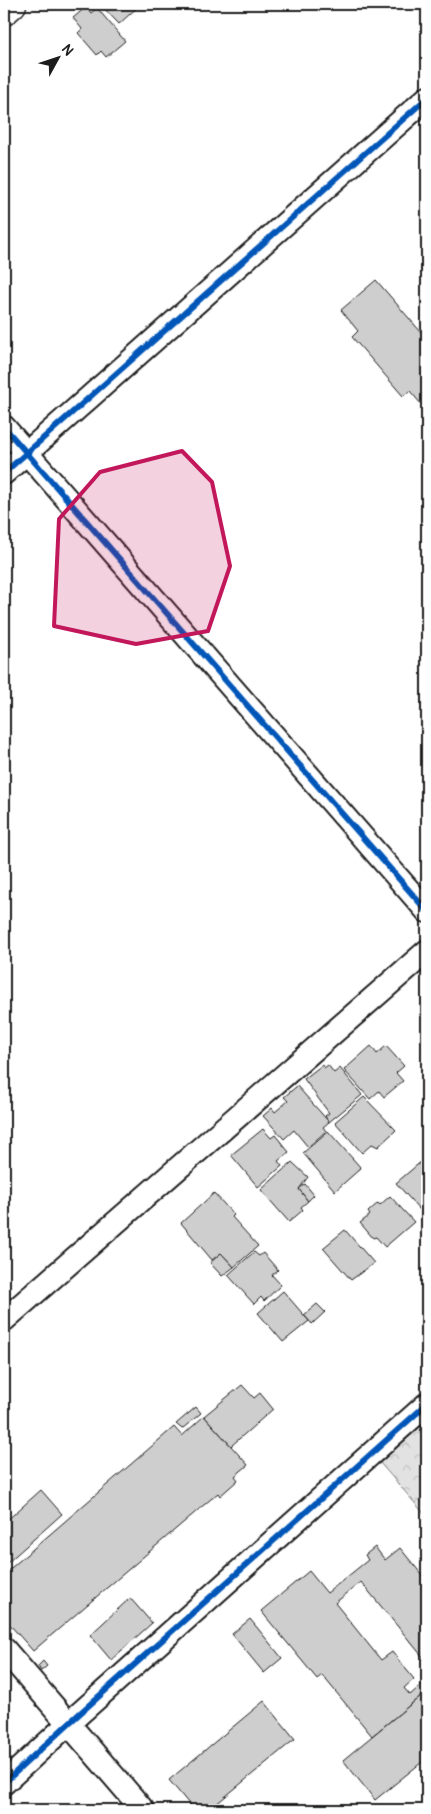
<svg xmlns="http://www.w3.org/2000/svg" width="431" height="1814" font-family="Pangolin,sans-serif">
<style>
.forest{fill:url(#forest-crowns);stroke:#7f7f7f}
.building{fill:#cecece;stroke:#1c1c1c}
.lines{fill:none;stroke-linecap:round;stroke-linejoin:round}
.minor-casing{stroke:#1c1c1c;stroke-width:26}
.tertiary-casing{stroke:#1c1c1c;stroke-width:31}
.minor{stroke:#fff;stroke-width:22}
.tertiary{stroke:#fff;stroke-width:28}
.cycleway-casing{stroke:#fff;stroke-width:9}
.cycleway{stroke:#0057b8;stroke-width:6}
.marked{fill:#c2185b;fill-opacity:0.2;stroke:#c2185b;stroke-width:4;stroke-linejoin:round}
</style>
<defs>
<pattern id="forest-crowns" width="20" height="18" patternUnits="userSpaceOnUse" patternTransform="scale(1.25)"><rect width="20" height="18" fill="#e2e2e2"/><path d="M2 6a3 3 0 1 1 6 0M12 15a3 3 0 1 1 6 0" fill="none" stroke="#c1c1c1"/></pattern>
</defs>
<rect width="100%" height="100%" fill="#fff"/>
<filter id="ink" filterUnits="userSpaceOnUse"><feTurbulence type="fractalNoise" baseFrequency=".02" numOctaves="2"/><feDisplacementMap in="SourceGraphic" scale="10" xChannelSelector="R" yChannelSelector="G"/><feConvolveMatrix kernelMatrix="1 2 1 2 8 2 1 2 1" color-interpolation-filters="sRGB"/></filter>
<g filter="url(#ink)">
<path class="forest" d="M 427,1421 L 427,1517 L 380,1463 Z"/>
<g class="building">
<path d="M 100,4 L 141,4 L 119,24 Z"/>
<path d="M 86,7 L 91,13 L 97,8 L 125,41 L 106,57 L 101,51 L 97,55 L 78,33 L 82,29 L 73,18 Z"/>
<path d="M 376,280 L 427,339 L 427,411 L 410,391 L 403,396 L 352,337 L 358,331 L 341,310 Z"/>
<path d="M 371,1046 L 377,1054 L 386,1046 L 404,1066 L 396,1073 L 403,1081 L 384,1097 L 379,1091 L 370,1099 L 344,1070 Z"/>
<path d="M 322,1065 L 324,1068 L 328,1065 L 334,1073 L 340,1068 L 362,1095 L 329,1122 L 325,1116 L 329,1113 L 304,1079 Z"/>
<path d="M 297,1086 L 329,1122 L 323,1127 L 326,1131 L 308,1147 L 294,1130 L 284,1139 L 263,1116 L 272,1108 L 275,1112 L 288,1101 L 284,1097 Z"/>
<path d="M 364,1097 L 396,1130 L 378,1147 L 372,1144 L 362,1153 L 335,1122 Z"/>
<path d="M 263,1129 L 271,1138 L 275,1135 L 289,1152 L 278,1161 L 282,1166 L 258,1187 L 231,1155 Z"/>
<path d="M 328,1131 L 361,1168 L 335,1191 L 303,1153 Z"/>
<path d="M 423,1160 L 427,1165 L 427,1218 L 396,1183 Z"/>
<path d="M 292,1162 L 308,1177 L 299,1189 L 308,1201 L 301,1207 L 303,1210 L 289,1222 L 261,1190 Z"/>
<path d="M 305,1184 L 314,1195 L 308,1201 L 299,1189 Z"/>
<path d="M 214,1193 L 234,1215 L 232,1217 L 258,1246 L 234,1267 L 221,1253 L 212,1260 L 181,1223 Z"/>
<path d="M 390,1196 L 414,1222 L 385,1247 L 376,1237 L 373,1238 L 360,1223 L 370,1215 L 368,1212 L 378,1203 L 380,1205 Z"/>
<path d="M 345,1230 L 374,1263 L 351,1280 L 323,1248 Z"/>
<path d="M 254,1252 L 259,1256 L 263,1253 L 278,1270 L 272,1275 L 281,1285 L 264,1301 L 261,1297 L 254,1304 L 228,1275 Z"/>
<path d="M 221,1253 L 234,1267 L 222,1276 L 210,1263 Z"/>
<path d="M 283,1291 L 309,1321 L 283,1342 L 258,1313 Z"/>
<path d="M 317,1304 L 325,1312 L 312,1324 L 304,1315 Z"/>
<path d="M 242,1385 L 254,1398 L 260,1393 L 273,1409 L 231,1446 L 204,1416 Z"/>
<path d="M 196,1407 L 201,1413 L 182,1429 L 176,1424 Z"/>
<path d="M 204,1416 L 248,1465 L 235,1476 L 238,1480 L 220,1496 L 218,1493 L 33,1651 L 4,1618 L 4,1574 L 174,1427 L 182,1436 Z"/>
<path d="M 41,1490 L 62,1514 L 7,1563 L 4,1560 L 4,1523 Z"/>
<path d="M 375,1547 L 385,1560 L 400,1548 L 427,1581 L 427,1662 L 361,1582 L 335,1603 L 381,1660 L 392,1652 L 414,1679 L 404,1688 L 410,1695 L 427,1680 L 427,1691 L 372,1736 L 322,1675 L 317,1679 L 261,1611 L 309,1571 L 327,1593 L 368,1560 L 365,1555 Z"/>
<path d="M 130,1598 L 152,1623 L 111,1660 L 90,1635 Z"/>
<path d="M 250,1619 L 282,1658 L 264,1673 L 232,1634 Z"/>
<path d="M 43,1661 L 47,1666 L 41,1671 L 38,1666 Z"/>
<path d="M 427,1691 L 427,1758 L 375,1800 L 343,1760 Z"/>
<path d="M 264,1701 L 295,1739 L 209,1810 L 194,1810 L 169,1780 Z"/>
</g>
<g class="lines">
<g class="minor-casing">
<g id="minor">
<path d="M 4,427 L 427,911"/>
<path d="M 4,473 L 427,98"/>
<path d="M 4,1320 L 427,951"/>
<path d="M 4,1649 L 143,1810"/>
<path d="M 4,1783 L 69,1723 L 427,1404"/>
</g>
</g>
<g class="tertiary-casing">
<path id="tertiary" d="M 4,11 L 12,4"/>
</g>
<use href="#minor" class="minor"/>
<use href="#tertiary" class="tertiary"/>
<g class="cycleway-casing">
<g id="cycleway">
<path d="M 4,427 L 427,911"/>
<path d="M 4,473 L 427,98"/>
<path d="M 4,1783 L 69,1723 L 427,1404"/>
</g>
</g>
<use href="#cycleway" class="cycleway"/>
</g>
</g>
<path class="marked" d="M 182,451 L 212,482 L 230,566 L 208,631 L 136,644 L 54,626 L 59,519 L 100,472 Z"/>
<rect width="431" height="1814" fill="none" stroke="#fff" stroke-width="20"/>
<rect x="10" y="10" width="411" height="1794" fill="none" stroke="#1c1c1c" stroke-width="2" filter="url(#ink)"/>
<g transform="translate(58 58) rotate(50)" stroke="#ffffff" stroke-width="4" paint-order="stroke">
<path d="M0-4L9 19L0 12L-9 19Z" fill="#1c1c1c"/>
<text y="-8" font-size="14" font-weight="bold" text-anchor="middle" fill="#1c1c1c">N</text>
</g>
</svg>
